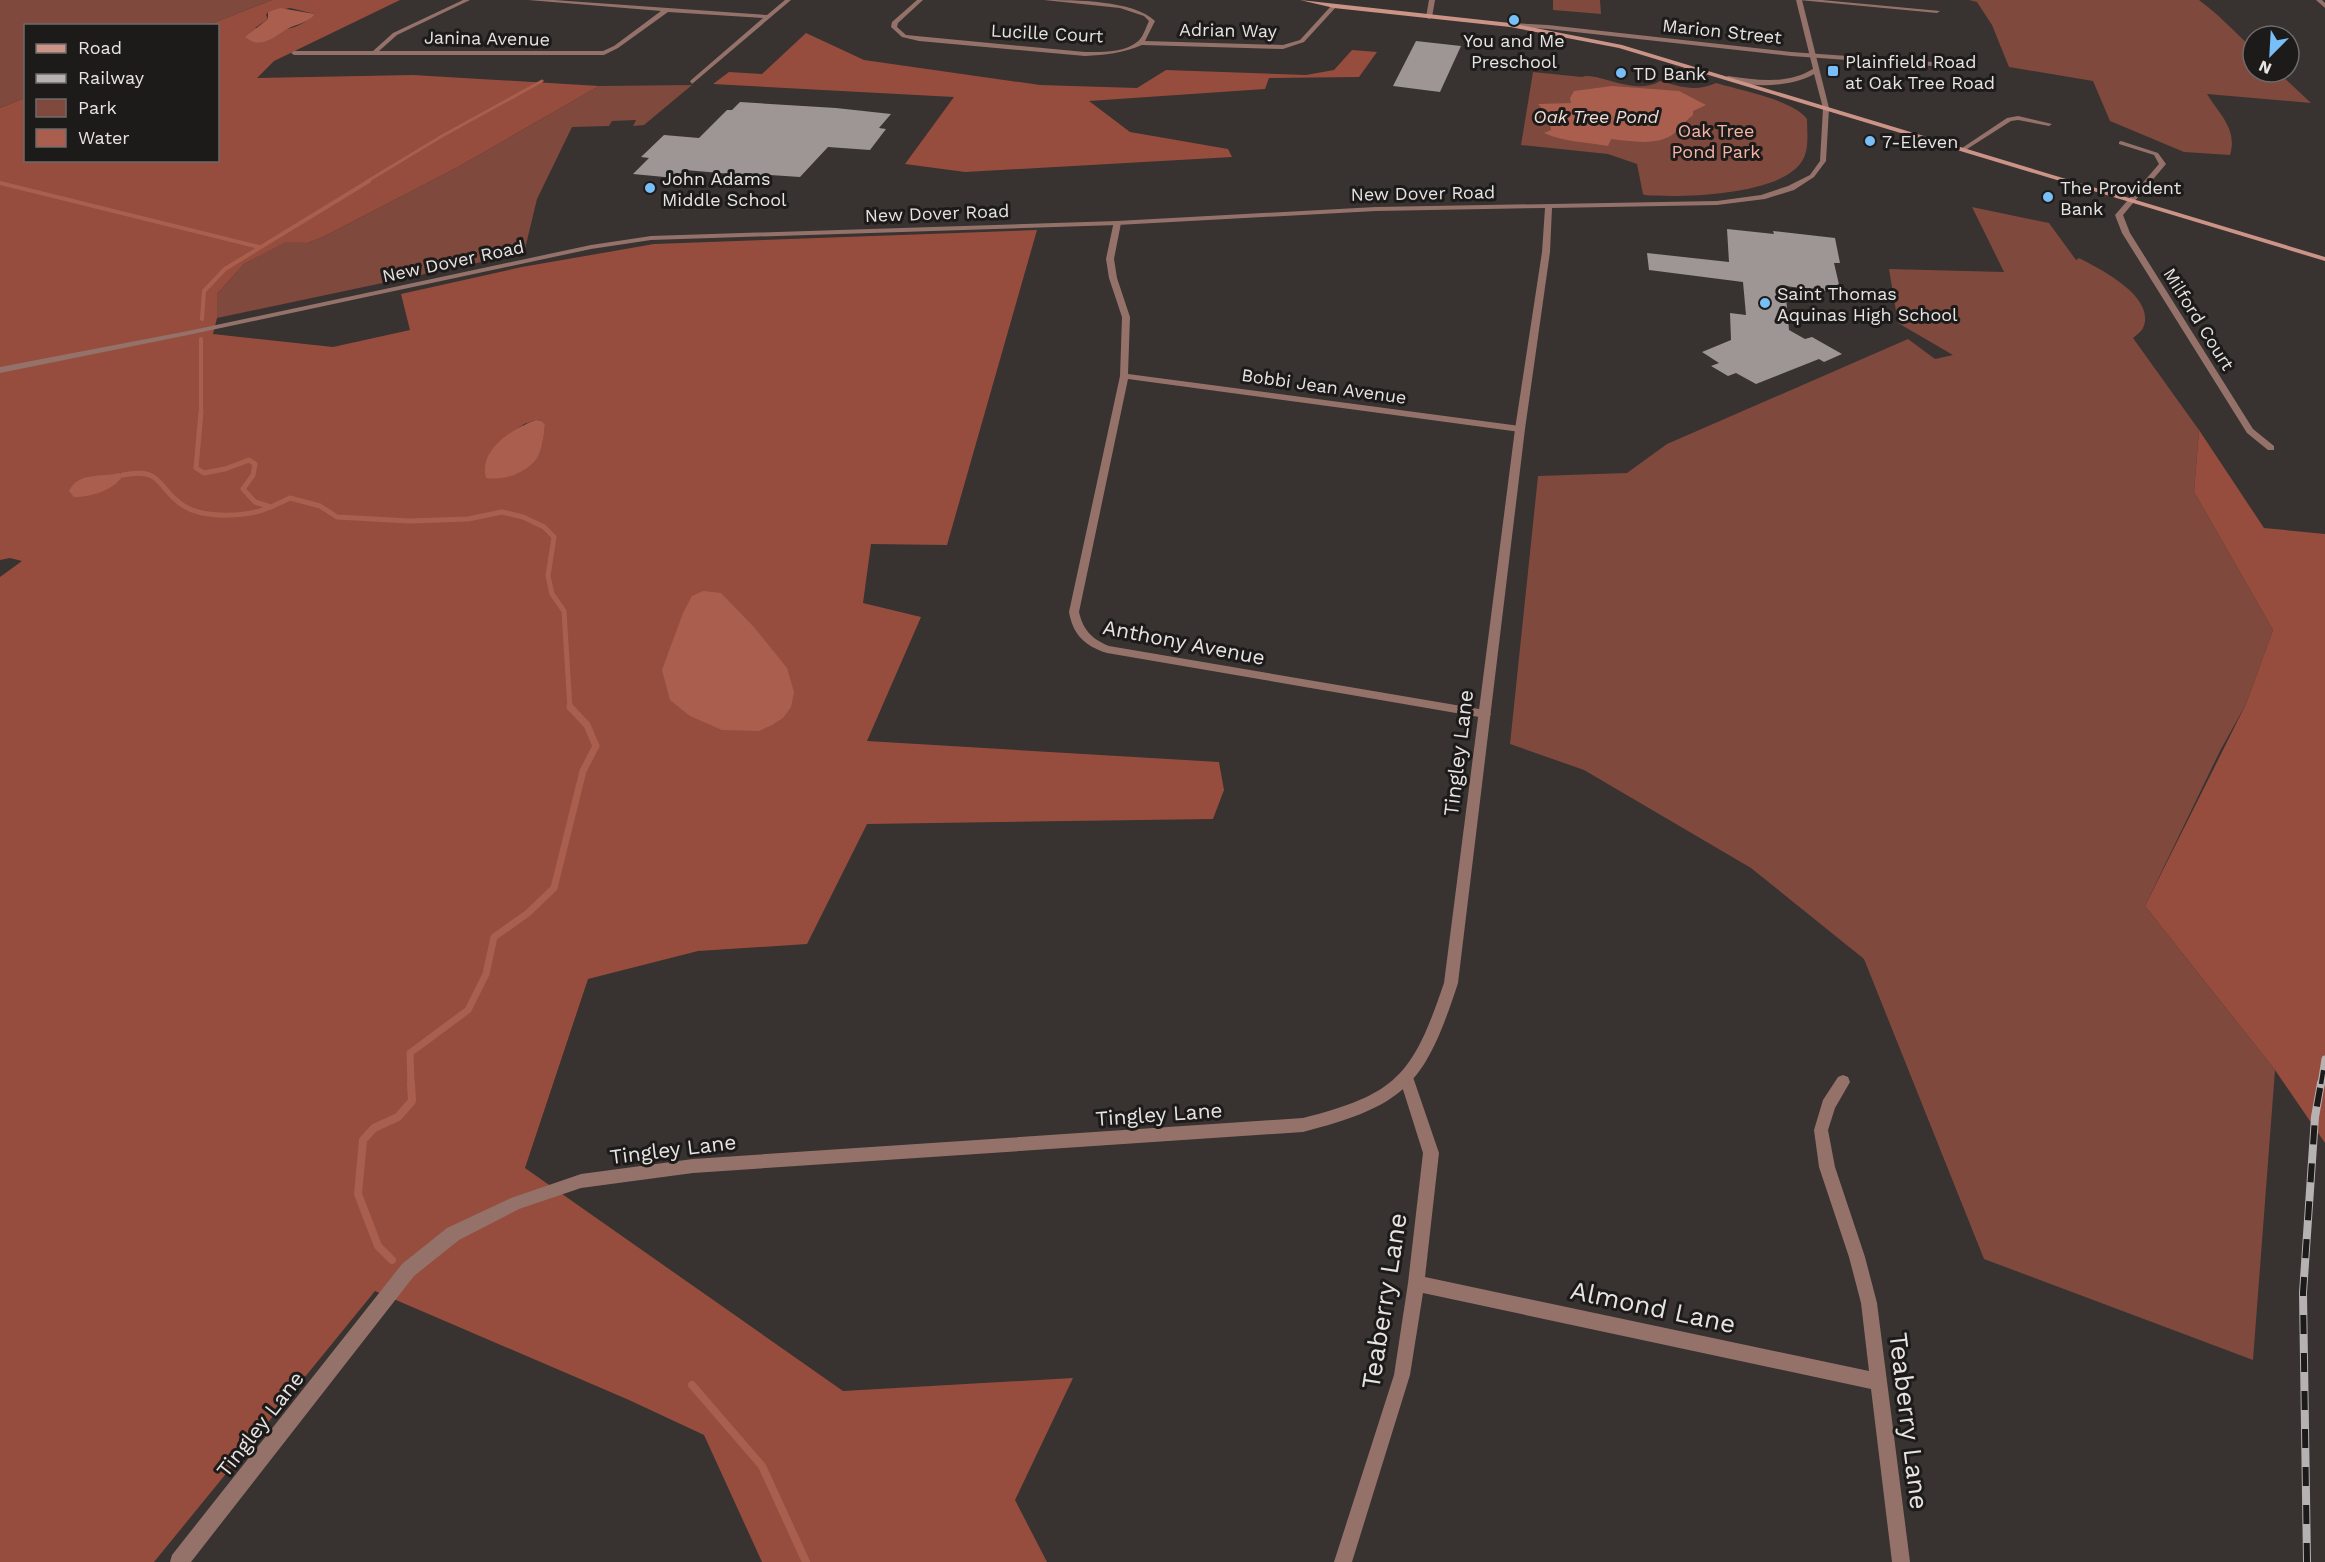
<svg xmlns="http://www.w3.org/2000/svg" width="2325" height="1562" font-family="'Work Sans',sans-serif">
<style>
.green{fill:#7f493d}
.forest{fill:#964d3d;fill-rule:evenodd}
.water{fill:#aa5f4e}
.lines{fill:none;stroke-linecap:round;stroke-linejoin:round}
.stream-far4{stroke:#aa5f4e;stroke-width:3}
.stream-far3{stroke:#aa5f4e;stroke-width:4}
.stream-far2{stroke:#aa5f4e;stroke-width:5}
.stream-far1{stroke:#aa5f4e;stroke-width:7}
.stream{stroke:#aa5f4e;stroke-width:8}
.building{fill:#9d9694}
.minor{fill:#947269;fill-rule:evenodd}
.tertiary{fill:#947269;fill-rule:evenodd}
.secondary{fill:#cb9487;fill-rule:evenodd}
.rail-far1-casing{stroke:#b6b2b1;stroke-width:7}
.rail-casing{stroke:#b6b2b1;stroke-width:8}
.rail-far1{stroke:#1d1b1a;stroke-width:4.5;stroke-dasharray:14;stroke-linecap:butt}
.rail{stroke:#1d1b1a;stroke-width:6;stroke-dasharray:19;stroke-linecap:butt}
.poi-dot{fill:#78bff7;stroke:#1d1b1a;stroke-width:2}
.labels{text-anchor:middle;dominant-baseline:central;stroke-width:6;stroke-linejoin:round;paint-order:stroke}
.far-street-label{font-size:18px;fill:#e7e3e2;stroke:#1d1b1a}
.far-poi-label{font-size:18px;fill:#e7e3e2;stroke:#1d1b1a;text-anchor:start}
.far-water-label{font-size:18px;font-style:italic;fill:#f4ddd8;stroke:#1d1b1a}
.far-park-label{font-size:18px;fill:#f5b4a5;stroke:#1d1b1a}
.street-label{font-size:21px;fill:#e7e3e2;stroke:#1d1b1a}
.near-street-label{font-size:26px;fill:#e7e3e2;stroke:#1d1b1a}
</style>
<rect width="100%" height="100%" fill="#383231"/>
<g class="green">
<path d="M 0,0 L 272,0 L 208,25 L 26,26 L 25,98 L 0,108 Z"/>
<path d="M 1553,0 L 1600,0 L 1601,14 L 1553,10 Z"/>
<path d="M 1969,0 L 2199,0 C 2219,15 2235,32 2253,49 L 2253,72 L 2278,72 L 2311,103 L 2207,94 C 2219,114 2238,129 2230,155 L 2184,152 L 2110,121 L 2093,81 L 2009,67 L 1992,25 L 1977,2 Z"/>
<path d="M 1533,72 L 1582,77 C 1596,71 1635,97 1660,81 C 1681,87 1696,92 1716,83 C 1739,90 1794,100 1807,119 C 1807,134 1810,152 1800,164 C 1776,195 1683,198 1645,195 L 1643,194 L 1637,164 L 1608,154 L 1521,145 Z"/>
<path d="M 692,85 L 644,125 L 633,126 L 636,120 L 612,121 L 609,126 L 572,127 L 537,199 L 524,253 L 217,318 L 217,294 L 244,264 L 285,241 L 307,243 L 323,237 L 458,167 L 599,86 Z"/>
<path d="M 1972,207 L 2049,223 L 2076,260 L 2079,258 C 2100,269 2157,297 2143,328 C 2141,332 2135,336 2133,338 L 2199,430 L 2194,492 L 2273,630 L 2246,704 L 2220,751 L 2145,906 L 2275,1070 L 2253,1360 L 1984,1259 L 1864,959 L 1751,868 L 1584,770 L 1510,744 L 1538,476 L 1627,473 L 1667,444 L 1908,339 L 1935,359 L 1953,355 L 1898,323 L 1889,269 L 2004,272 Z"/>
</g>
<g class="forest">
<path d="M 272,0 L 400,0 L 274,61 L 257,78 L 413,75 L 599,86 L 458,167 L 323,237 L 307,243 L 285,242 L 244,264 L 217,294 L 217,318 L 213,334 L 333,347 L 410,330 L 401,294 L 522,267 L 654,244 L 1037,230 L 947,545 L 871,544 L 863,603 L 921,617 L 867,741 L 1219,762 L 1224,790 L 1213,819 L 867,824 L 807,944 L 698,951 L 588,979 L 525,1168 L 843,1391 L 1073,1378 L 1015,1500 L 1047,1562 L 762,1562 L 704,1435 L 629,1400 L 375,1291 L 154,1562 L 0,1562 L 0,577 L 22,561 L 10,558 L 0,560 L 0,108 L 25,98 L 26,160 L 218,160 L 218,26 L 208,25 ZM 290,8 L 315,14 C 296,32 279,31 255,28 L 268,19 L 266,15 L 268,12 ZM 536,420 L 542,421 L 545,426 L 542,444 L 498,444 L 524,424 Z"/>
<path d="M 806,33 L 864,60 L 1040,85 L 1137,88 L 1166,70 L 1306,75 L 1334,70 L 1352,50 L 1377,52 L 1359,77 L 1269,78 L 1265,89 L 1089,101 L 1130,132 L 1228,149 L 1232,157 L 965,172 L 905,164 L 954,97 L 713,84 L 729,72 L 762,74 Z"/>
<path d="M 2199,430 L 2264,528 L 2325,534 L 2325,1143 L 2275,1070 L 2145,906 L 2246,704 L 2273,630 L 2194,492 Z"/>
</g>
<g class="water">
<path d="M 280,8 L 315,14 C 309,22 298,24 289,28 C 275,35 262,51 245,37 L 268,19 L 268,12 Z"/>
<path d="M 1612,86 L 1679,91 L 1706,105 L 1693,111 L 1693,115 C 1685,121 1680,129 1672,135 C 1655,146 1630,141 1611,139 L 1608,146 C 1586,142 1564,142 1544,133 L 1551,130 L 1550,123 L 1539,120 L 1538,114 L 1546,113 L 1538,104 L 1571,103 L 1570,98 L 1574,91 Z"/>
<path d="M 536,420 L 542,421 L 545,425 C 544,436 542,448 537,458 C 527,473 503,481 486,478 C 478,450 513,428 536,420 Z"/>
<path d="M 119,473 L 123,475 C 115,490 91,497 74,497 L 69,491 C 79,471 101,478 119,473 Z"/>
<path d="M 703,591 L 721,593 L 753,626 L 787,668 L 794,692 L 791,707 L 783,718 L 772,725 L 759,731 L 722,730 L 690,716 L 670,700 L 662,670 L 683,613 L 692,596 Z"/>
</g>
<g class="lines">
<path class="stream-far4" d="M 366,182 L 442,136 L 542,81"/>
<g class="stream-far3">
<path d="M 0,183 L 259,247"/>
<path d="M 202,319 L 204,291 L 225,269 L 369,181"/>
<path d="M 201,339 L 201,414"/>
</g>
<g class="stream-far2">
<path d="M 201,412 L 196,468 L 204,473 L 225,469 L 249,460 L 255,464 L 253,475 L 243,489 L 255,502 L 271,507 L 290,498 L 320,506 L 337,517 L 409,521 L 468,519 L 502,512 L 523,517 L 544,527 L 554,537 L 548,576 L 552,594 L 564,611 L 570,709"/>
<path d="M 123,475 C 165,467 156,489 184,506 C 204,519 250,517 270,507"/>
</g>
<path class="stream-far1" d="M 411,1084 L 410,1053 L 468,1010 L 486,974 L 494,937 L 528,913 L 554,888 L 583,771 L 596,746 L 587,725 L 570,707"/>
<g class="stream">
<path d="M 392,1260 L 378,1246 L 358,1194 L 363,1140 L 374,1128 L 398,1117 L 412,1101 L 411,1083"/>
<path d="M 692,1385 L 762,1466 L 806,1562"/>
</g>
</g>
<g class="building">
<path d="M 1416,41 L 1461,46 L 1440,92 L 1393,86 Z"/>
<path d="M 740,102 L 836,108 L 891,114 L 879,128 L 886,129 L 870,150 L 828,147 L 800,177 L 770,175 L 768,177 L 685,170 L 675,178 L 633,174 L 649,158 L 641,157 L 664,135 L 699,138 L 727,110 L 732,110 Z"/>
<path d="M 1727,229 L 1774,234 L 1773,231 L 1835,238 L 1840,263 L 1834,263 L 1841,293 L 1785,286 L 1789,330 L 1805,339 L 1812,337 L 1842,354 L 1824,362 L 1819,359 L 1756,384 L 1736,373 L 1728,376 L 1711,366 L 1719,363 L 1702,352 L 1731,340 L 1730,313 L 1746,315 L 1743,282 L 1649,270 L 1647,253 L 1729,262 Z"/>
</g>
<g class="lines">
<g class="minor">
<path d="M 463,0 L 470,0 L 397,35 L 379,51 L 603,51 L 614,46 L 661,11 L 528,0 L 554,0 L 767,15 L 785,0 L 791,0 L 692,84 L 690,81 L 763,18 L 668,12 L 618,48 L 604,55 L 294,55 L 291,53 L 294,51 L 373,51 L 393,33 Z"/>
<path d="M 917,0 L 923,0 L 898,23 L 897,27 L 906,35 L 1085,52 C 1101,52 1124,53 1137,42 C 1143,38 1146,27 1149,21 L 1144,16 L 1120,8 L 1044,0 C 1075,0 1133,0 1155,21 L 1145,41 L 1283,45 L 1300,40 L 1332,5 L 1337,6 L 1304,42 L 1283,49 L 1142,45 C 1123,53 1105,55 1085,56 L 919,41 L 902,37 L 891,27 L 892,22 Z"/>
<path d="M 1429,0 L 1435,0 L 1432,17 L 1429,19 L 1426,17 Z"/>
<path d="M 1799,0 L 1822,0 L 1940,11 L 1937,13 Z"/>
<path d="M 2316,0 L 2322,0 L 2325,3 L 2325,8 Z"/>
<path d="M 1511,23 L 1548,25 L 1791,52 L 1932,62 L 1935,64 L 1932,66 L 1791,56 L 1548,29 L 1509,26 Z"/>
<path d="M 2018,116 L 2052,124 L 2049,126 L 2018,120 L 2011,121 L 1964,151 L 1959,150 L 2007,118 Z"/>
<path d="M 2121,141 L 2158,153 L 2166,164 L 2123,215 L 2130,233 L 2253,429 L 2274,446 L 2274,450 L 2268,450 L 2247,433 L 2122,233 L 2115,215 L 2159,164 L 2154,155 L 2119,144 L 2119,142 Z"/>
<path d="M 1114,221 L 1121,223 L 1114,259 L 1117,278 L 1130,317 L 1128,374 L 1520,426 L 1525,429 L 1520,432 L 1128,379 L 1079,612 C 1083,630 1092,639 1109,646 L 1485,710 L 1491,714 L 1489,717 L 1485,718 L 1107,653 C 1085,646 1073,635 1069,612 L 1120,376 L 1122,317 L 1109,278 L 1106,259 Z"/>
<path d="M 1407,1073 L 1412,1075 L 1414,1080 L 1439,1153 L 1425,1277 L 1869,1371 L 1861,1303 L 1849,1257 L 1819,1167 L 1814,1130 L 1823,1100 L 1838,1077 L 1843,1075 L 1848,1077 L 1850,1082 L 1835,1108 L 1828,1130 L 1835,1167 L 1865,1257 L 1877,1303 L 1910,1562 L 1892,1562 L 1871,1389 L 1423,1293 L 1410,1375 L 1352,1562 L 1334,1562 L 1394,1375 L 1408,1283 L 1423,1153 L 1400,1080 L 1402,1075 Z"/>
</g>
<path class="tertiary" d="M 1796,0 L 1802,0 L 1829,108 L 1826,161 L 1814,177 L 1794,190 L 1765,199 L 1717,205 L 1552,208 L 1550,252 L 1525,429 L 1458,983 C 1425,1084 1407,1105 1303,1132 L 693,1173 L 581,1188 L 519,1209 L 459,1240 L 414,1276 L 191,1562 L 170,1562 L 172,1555 L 402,1264 L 447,1228 L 511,1198 L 581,1174 L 693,1159 L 1303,1118 C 1398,1094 1413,1074 1444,983 L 1515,429 L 1542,252 L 1545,208 L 1376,211 L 1117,225 L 651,240 L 591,249 L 188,335 L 0,373 L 0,367 L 188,331 L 591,245 L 651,236 L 1117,221 L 1376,207 L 1717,201 L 1761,195 L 1788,186 L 1810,175 L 1820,161 L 1823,108 L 1814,74 C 1793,87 1747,89 1725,78 L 1728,76 C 1758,80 1786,85 1813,69 Z"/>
<path class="secondary" d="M 1300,0 L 1510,23 L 1622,45 L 2325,257 L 2325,261 L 1619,48 L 1510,27 L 1334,8 Z"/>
<g class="rail-far1-casing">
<path id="rail-far1" d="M 2321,1084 L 2325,1059"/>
</g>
<g class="rail-casing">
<path id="rail" d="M 2307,1562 L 2303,1293 L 2315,1117 L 2321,1083"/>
</g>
<use href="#rail-far1" class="rail-far1"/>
<use href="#rail" class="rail"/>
</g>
<g class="poi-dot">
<circle cx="1514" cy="20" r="6"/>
<rect x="1827" y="65" width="12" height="12" rx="3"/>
<circle cx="1621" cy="73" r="6"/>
<circle cx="1870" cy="141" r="6"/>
<circle cx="650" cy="188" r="6"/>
<circle cx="2048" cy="197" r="6"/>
<circle cx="1765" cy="303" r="6"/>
</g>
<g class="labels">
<g class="far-street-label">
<text transform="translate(1228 30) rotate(1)">Adrian Way</text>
<text transform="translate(1722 31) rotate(6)">Marion Street</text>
<text transform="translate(1047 33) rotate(3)">Lucille Court</text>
<text transform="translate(487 38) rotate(1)">Janina Avenue</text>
<text transform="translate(1423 193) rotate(-1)">New Dover Road</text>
<text transform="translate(937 213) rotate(-2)">New Dover Road</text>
<text transform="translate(453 261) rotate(-12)">New Dover Road</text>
<text transform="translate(2199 319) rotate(58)">Milford Court</text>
<text transform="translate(1324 386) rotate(8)">Bobbi Jean Avenue</text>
</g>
<g class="far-poi-label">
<text x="1514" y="40" text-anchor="middle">You and Me<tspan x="1514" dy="21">Preschool</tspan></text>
<text x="1845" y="61">Plainfield Road<tspan x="1845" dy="21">at Oak Tree Road</tspan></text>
<text x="1633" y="73">TD Bank</text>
<text x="1882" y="141">7-Eleven</text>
<text x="662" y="178">John Adams<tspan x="662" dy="21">Middle School</tspan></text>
<text x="2060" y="187">The Provident<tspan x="2060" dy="21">Bank</tspan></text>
<text x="1777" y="293">Saint Thomas<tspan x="1777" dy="21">Aquinas High School</tspan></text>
</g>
<g class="far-water-label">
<text x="1596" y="116">Oak Tree Pond</text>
</g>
<g class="far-park-label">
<text x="1716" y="130">Oak Tree<tspan x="1716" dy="21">Pond Park</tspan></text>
</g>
<g class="street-label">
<text transform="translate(1184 642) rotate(11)">Anthony Avenue</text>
<text transform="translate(1458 753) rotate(-83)">Tingley Lane</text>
<text transform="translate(1159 1114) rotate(-4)">Tingley Lane</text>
<text transform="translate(673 1149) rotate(-7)">Tingley Lane</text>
<text transform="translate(260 1424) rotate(-52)">Tingley Lane</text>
</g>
<g class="near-street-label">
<text transform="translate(1384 1301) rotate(-81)">Teaberry Lane</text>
<text transform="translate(1653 1307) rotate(12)">Almond Lane</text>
<text transform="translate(1909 1421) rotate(83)">Teaberry Lane</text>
</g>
</g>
<rect x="24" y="24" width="195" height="138" fill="#1d1b1a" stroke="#6e6b6a" stroke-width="1.5"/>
<rect x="36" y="44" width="30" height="9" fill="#cb9487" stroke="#6e6b6a" stroke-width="1.5"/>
<text x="78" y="54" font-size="18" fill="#e7e3e2">Road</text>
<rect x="36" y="74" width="30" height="9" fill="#b6b2b1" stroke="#6e6b6a" stroke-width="1.5"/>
<text x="78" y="84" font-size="18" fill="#e7e3e2">Railway</text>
<rect x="36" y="99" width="30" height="18" fill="#7f493d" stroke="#6e6b6a" stroke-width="1.5"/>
<text x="78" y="114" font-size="18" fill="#e7e3e2">Park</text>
<rect x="36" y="129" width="30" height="18" fill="#aa5f4e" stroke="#6e6b6a" stroke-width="1.5"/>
<text x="78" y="144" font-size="18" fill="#e7e3e2">Water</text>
<g transform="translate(2271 54) rotate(204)"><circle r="28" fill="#1d1b1a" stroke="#6e6b6a" stroke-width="1.5"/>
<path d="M0-4.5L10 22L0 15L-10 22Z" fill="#78bff7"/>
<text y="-9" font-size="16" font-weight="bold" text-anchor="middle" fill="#e7e3e2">N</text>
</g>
</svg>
